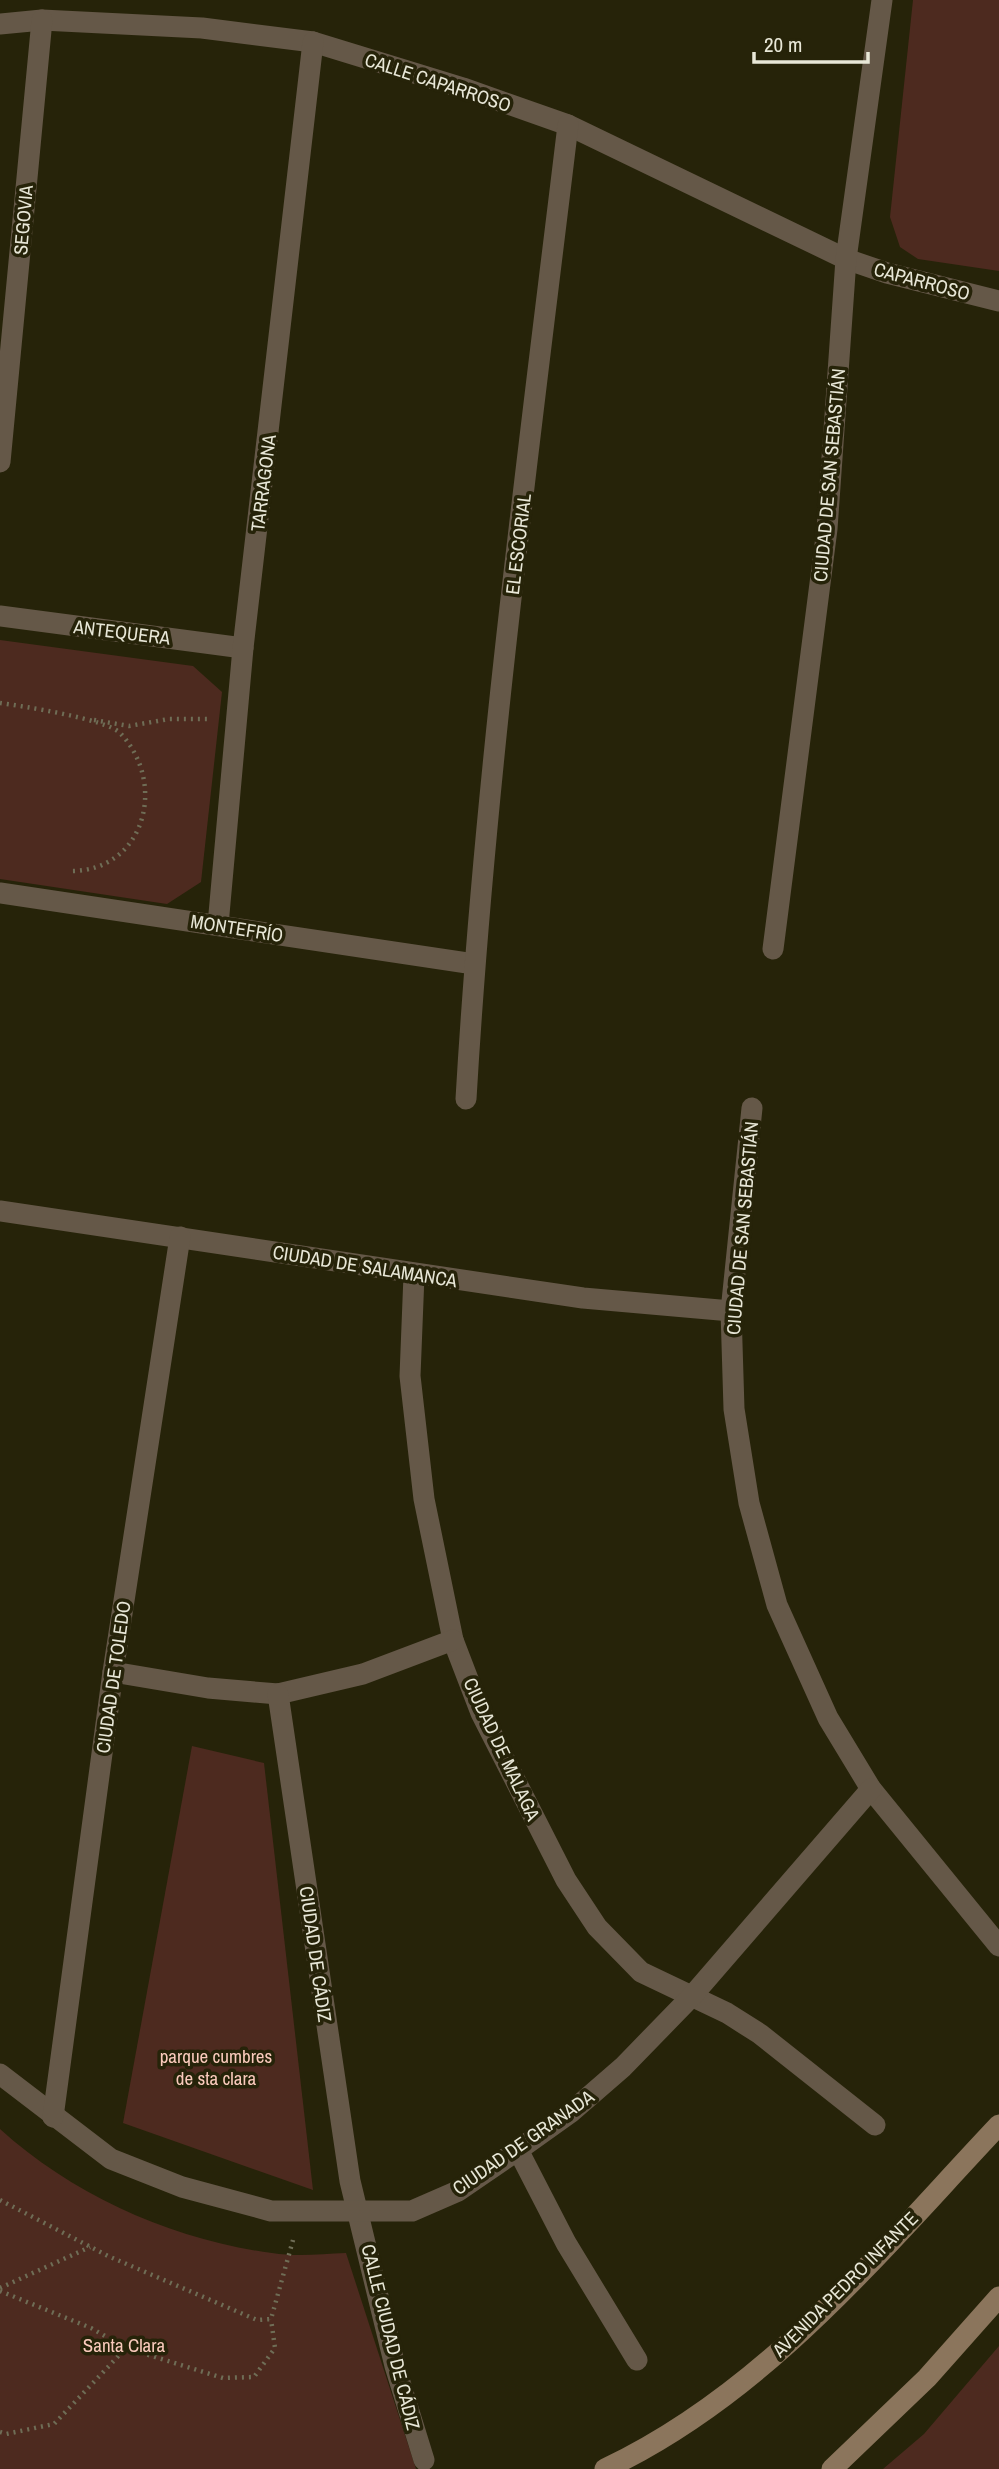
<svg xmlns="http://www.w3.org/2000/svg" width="999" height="2469" font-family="'Archivo Narrow',sans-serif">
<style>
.green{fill:#4d2a1f}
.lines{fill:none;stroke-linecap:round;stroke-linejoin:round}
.path{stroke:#6f6d56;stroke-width:4.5;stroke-dasharray:2 5;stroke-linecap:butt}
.street{stroke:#655848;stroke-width:21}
.secondary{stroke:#8b755c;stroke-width:21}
.labels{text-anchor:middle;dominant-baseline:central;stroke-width:7;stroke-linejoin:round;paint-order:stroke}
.street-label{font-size:19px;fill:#e8e7d7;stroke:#262309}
.park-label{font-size:19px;fill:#facabc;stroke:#262309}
</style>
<rect width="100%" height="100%" fill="#262309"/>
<g class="green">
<path d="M 913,0 L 999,0 L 999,271 L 918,259 L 900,247 L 890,217 Z"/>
<path d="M 0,640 L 193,666 L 222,692 L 201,882 L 167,904 L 0,879 Z"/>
<path d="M 192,1746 L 264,1763 L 313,2190 L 123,2123 Z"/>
<path d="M 0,2129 C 74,2196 173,2240 272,2253 C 296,2257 322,2254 346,2253 L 416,2469 L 0,2469 Z"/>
<path d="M 999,2346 L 999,2469 L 883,2469 L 924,2434 Z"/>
</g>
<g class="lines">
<g class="path">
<path d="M 0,703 C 22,706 106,719 120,733 C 168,783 145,871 71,871"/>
<path d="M 94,720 L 129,726 L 169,719 L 207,719"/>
<path d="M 0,2200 L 108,2256 L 257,2320 L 271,2319 L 293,2240"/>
<path d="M 0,2288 L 90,2247"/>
<path d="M 0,2291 L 91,2328 L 126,2348 L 223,2378 L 254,2377 L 275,2348 L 271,2319"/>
<path d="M 0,2432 L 6,2434 L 54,2424 L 126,2348"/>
</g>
<g class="street">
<path d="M 0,24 L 42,20 L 202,28 L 313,42 L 463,88 L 568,125 L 846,259 L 887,273 L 999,301"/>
<path d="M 0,462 L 42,20"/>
<path d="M 0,616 L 243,648"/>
<path d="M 0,893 L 474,964"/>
<path d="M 218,925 L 243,648 L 313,42"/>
<path d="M 773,949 L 827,529 L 846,259 L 882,0"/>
<path d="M 466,1099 C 485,773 529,449 568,125"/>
<path d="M 752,1108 L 731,1311 L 734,1409 L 749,1503 L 777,1605 L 828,1718 L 871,1789 L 999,1946"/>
<path d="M 0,1211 L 583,1298 L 731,1311"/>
<path d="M 414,1275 L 410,1376 L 424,1499 L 453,1640 L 481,1713 L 566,1880 L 597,1927 L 641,1972 L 727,2013 L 760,2034 L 875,2125"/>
<path d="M 113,1672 L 208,1688 L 278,1694 L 363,1674 L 453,1640"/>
<path d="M 278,1694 L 350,2181 L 395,2366 L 424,2460"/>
<path d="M 0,2074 L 111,2159 L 182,2187 L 271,2211 L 412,2211 L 458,2191 L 518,2150 L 570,2113 L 623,2067 L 692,1996 L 871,1789"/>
<path d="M 53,2117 L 113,1672 L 180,1237"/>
<path d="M 518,2150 L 566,2243 L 637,2360"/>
</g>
<g class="secondary">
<path d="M 605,2469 C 766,2393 879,2252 999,2125"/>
<path d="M 832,2469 L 927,2378 L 999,2297"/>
</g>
</g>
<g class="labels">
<g class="street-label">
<text transform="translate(438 82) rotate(18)">CALLE CAPARROSO</text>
<text transform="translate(23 220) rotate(-85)">SEGOVIA</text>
<text transform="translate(922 281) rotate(15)">CAPARROSO</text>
<text transform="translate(829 475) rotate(-85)">CIUDAD DE SAN SEBASTIÁN</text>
<text transform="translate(263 483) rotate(-83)">TARRAGONA</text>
<text transform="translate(518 544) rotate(-83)">EL ESCORIAL</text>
<text transform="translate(122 632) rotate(7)">ANTEQUERA</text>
<text transform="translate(237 928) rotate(9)">MONTEFRÍO</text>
<text transform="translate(742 1228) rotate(-85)">CIUDAD DE SAN SEBASTIÁN</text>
<text transform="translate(365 1266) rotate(9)">CIUDAD DE SALAMANCA</text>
<text transform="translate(113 1677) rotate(-82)">CIUDAD DE TOLEDO</text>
<text transform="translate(502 1749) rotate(65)">CIUDAD DE MALAGA</text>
<text transform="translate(316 1954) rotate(82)">CIUDAD DE CÁDIZ</text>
<text transform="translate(523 2142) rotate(-35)">CIUDAD DE GRANADA</text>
<text transform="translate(845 2284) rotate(-45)">AVENIDA PEDRO INFANTE</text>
<text transform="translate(391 2337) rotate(76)">CALLE CIUDAD DE CÁDIZ</text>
</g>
<g class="park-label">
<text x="216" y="2056">parque cumbres<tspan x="216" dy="22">de sta clara</tspan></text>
<text x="124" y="2345">Santa Clara</text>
</g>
</g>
<path d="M754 52v10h114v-10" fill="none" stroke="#e8e7d7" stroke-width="3.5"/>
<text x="764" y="52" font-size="21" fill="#e8e7d7" stroke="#262309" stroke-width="5" paint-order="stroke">20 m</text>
</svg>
